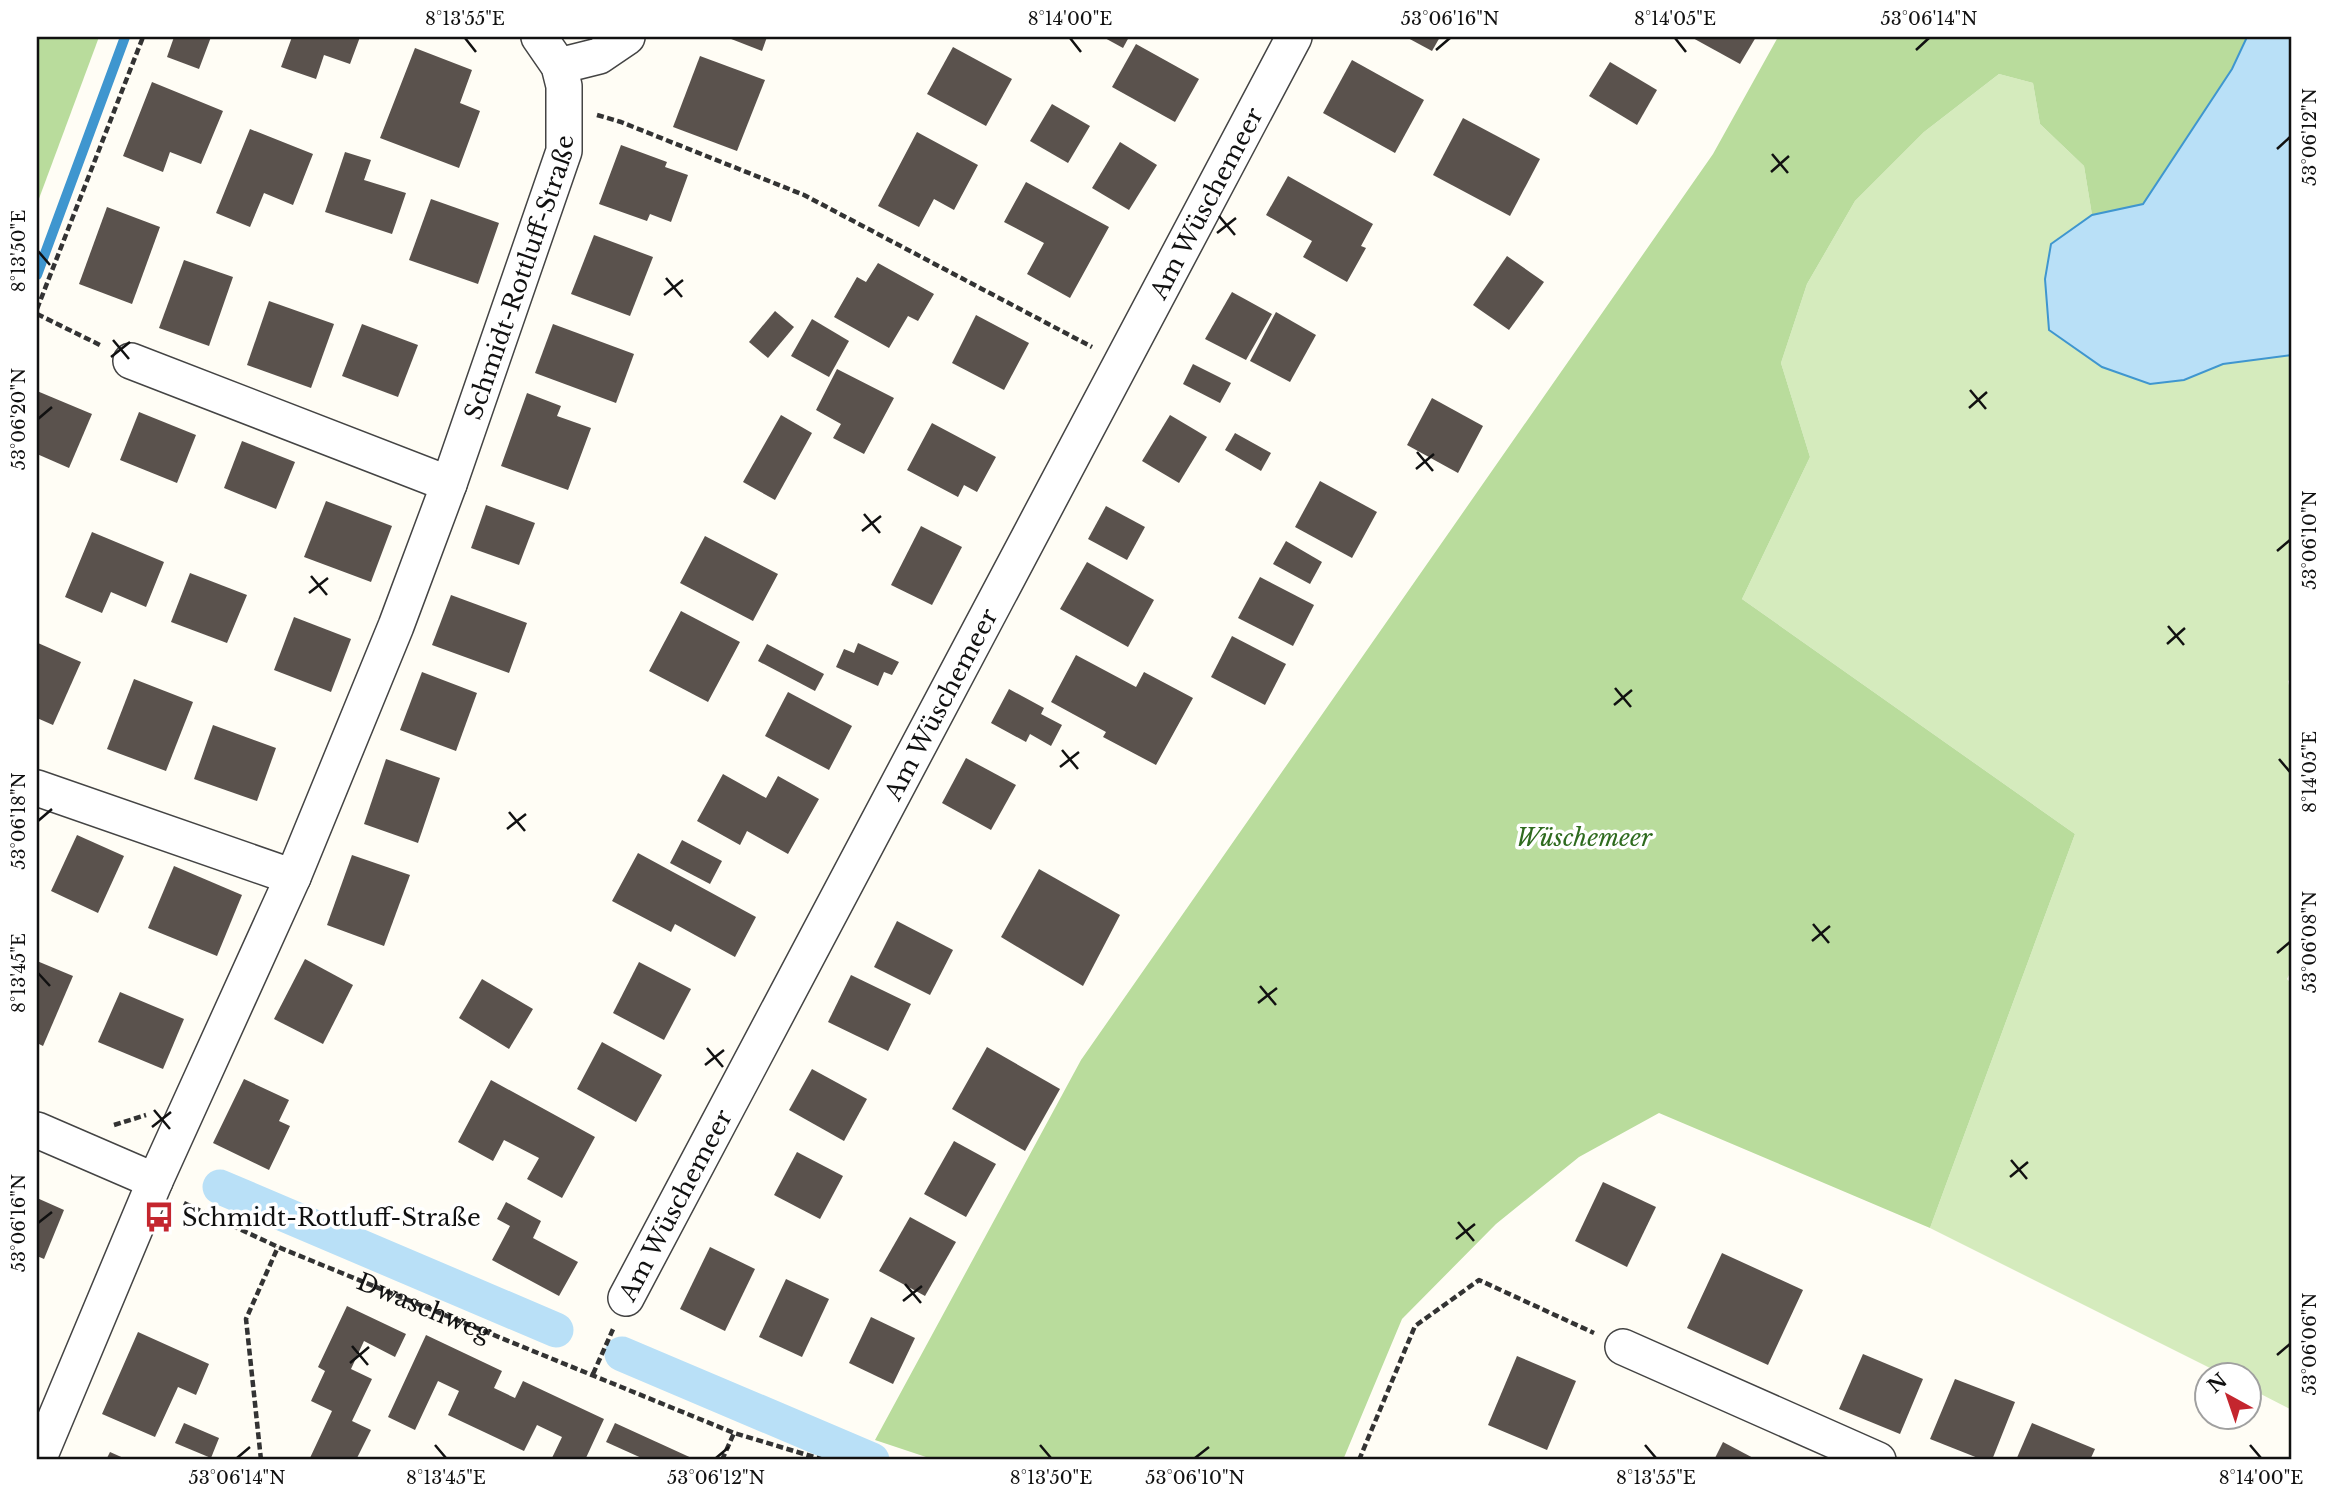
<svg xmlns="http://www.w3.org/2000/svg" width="2329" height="1497" font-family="'Libre Baskerville',serif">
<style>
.green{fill:#d5ebbd}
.forest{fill:#b9dc9c}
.water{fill:#b9e0f7;stroke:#3f96cf;stroke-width:2}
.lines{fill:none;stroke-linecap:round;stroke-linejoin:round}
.stream{stroke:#3f96cf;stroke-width:10}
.canal{stroke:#b9e0f7;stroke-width:35}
.building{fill:#5a524d}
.minor-casing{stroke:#444;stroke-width:38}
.path{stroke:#333;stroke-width:4.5;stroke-dasharray:7 3.5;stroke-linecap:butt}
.minor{stroke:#fff;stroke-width:35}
.ticks{fill:none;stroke:#111;stroke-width:2.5}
.labels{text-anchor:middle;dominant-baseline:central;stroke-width:7;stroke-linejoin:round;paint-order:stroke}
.street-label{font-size:24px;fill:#111;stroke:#fff}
.park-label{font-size:24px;font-style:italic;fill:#2f6b1f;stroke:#fff}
.poi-label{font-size:24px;fill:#111;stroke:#fff;text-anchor:start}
.neatline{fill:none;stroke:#111;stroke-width:2.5}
.ticks-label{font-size:18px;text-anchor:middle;fill:#111}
</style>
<rect width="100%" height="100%" fill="#fffdf5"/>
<path class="green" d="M 1999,74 L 2033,83 L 2040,124 L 2084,166 L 2092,215 L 2051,244 L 2184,380 L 2223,364 L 2292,355 L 2292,678 L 2288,681 L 2292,699 L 2292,969 L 2287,979 L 2292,984 L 2292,1410 L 2249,1388 L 2248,1374 L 2222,1374 L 1930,1228 L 2075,834 L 1742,599 L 1810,457 L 1781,363 L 1807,284 L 1855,201 L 1924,132 Z"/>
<g class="forest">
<path d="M 37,37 L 99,37 L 37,204 Z"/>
<path d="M 1778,37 L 2247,37 L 2232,69 L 2143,204 L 2092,215 L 2084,166 L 2040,124 L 2033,83 L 1999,74 L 1924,132 L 1855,201 L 1807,284 L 1781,363 L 1810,457 L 1742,599 L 2075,834 L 1930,1228 L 1659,1113 L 1579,1157 L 1496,1224 L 1402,1319 L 1343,1460 L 935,1460 L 875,1440 L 1081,1060 L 1713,154 Z"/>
</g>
<path class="water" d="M 2247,37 L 2292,37 L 2292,355 L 2223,364 L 2184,380 L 2150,384 L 2102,367 L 2049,330 L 2045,279 L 2051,244 L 2092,215 L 2143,204 L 2232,69 Z"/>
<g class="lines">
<path class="stream" d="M 37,275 L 125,37"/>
<g class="canal">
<path d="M 220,1187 L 556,1330"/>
<path d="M 622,1354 L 872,1460"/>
</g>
</g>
<g class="building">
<path d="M 174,37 L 211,37 L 199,69 L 167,57 Z"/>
<path d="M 292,37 L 360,37 L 350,64 L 324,55 L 316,79 L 281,67 Z"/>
<path d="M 726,37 L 767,37 L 762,51 Z"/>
<path d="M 1103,37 L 1129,37 L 1123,48 Z"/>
<path d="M 1406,37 L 1440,37 L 1432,51 Z"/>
<path d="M 1691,37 L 1756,37 L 1740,64 Z"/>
<path d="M 1136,44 L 1199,79 L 1175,122 L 1112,87 Z"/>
<path d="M 953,47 L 1012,79 L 986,126 L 927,94 Z"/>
<path d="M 415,48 L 472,70 L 460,103 L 480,111 L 459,168 L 380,138 Z"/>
<path d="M 700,56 L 765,80 L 737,151 L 673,127 Z"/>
<path d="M 1352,60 L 1424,100 L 1395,153 L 1323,113 Z"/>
<path d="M 1610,62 L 1657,90 L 1637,125 L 1589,96 Z"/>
<path d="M 152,82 L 223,111 L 201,164 L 170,152 L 163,172 L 123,156 Z"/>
<path d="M 1052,104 L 1090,126 L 1068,163 L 1030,141 Z"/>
<path d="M 1463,118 L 1540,159 L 1510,216 L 1433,175 Z"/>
<path d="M 250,129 L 313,154 L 293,205 L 264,193 L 250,227 L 216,213 Z"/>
<path d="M 917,132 L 978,165 L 954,210 L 934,199 L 919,227 L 878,206 Z"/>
<path d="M 1120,142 L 1157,165 L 1129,210 L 1092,188 Z"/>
<path d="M 621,145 L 667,162 L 665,167 L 688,175 L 671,222 L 650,214 L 647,221 L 599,204 Z"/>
<path d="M 345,152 L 371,160 L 364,180 L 406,193 L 392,234 L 325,212 Z"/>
<path d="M 1288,176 L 1373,224 L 1361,246 L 1366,248 L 1347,282 L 1303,257 L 1312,241 L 1266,215 Z"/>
<path d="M 1026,182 L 1109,227 L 1070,298 L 1027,274 L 1044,243 L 1004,222 Z"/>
<path d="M 431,199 L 499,223 L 478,284 L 409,260 Z"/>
<path d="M 107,207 L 160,227 L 132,304 L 79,284 Z"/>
<path d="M 594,235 L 653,257 L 630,316 L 571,294 Z"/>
<path d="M 1507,256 L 1544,282 L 1509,330 L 1473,305 Z"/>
<path d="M 184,260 L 233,277 L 209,346 L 159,328 Z"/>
<path d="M 878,263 L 934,294 L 918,321 L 908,316 L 889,348 L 834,317 L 857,277 L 866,282 Z"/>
<path d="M 1232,292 L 1272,314 L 1246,360 L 1205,339 Z"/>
<path d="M 269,301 L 334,324 L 311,388 L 247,365 Z"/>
<path d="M 775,311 L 794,327 L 768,358 L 749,342 Z"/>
<path d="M 1276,312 L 1316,335 L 1290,382 L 1250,361 Z"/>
<path d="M 976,315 L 1029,343 L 1004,390 L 952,363 Z"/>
<path d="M 812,319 L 849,341 L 829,377 L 791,356 Z"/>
<path d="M 362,324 L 418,345 L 398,397 L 342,376 Z"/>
<path d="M 553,324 L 634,354 L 616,403 L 535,373 Z"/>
<path d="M 1193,364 L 1231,383 L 1220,403 L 1183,384 Z"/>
<path d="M 837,369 L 894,398 L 864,454 L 833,438 L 841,424 L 816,410 Z"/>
<path d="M 37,391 L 92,414 L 69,468 L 37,454 Z"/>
<path d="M 527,393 L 561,406 L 557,416 L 591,428 L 568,490 L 501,466 Z"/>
<path d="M 1432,398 L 1483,426 L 1458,473 L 1407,445 Z"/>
<path d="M 139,412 L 196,435 L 177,483 L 120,460 Z"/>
<path d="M 781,415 L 812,433 L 775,500 L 743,482 Z"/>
<path d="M 1170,415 L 1207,437 L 1179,483 L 1142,461 Z"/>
<path d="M 932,423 L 996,457 L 977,492 L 964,485 L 958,497 L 907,470 Z"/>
<path d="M 1235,433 L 1271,453 L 1261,471 L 1225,450 Z"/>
<path d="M 242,441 L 295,462 L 276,509 L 224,488 Z"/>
<path d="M 1320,481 L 1377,512 L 1352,558 L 1295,527 Z"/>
<path d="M 326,501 L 392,526 L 371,582 L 304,557 Z"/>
<path d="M 486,505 L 535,523 L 519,565 L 471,548 Z"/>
<path d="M 1106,506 L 1145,527 L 1127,560 L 1088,539 Z"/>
<path d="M 921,526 L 962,547 L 932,605 L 891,585 Z"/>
<path d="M 92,532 L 164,562 L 146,607 L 111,592 L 102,613 L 65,597 Z"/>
<path d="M 705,536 L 778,574 L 753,621 L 680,583 Z"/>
<path d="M 1286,541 L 1322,562 L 1310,584 L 1273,564 Z"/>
<path d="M 1087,562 L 1154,600 L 1128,647 L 1060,609 Z"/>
<path d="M 190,573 L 247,595 L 227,643 L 171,622 Z"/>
<path d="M 1260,577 L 1314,605 L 1293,646 L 1238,618 Z"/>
<path d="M 451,595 L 527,623 L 509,673 L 432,645 Z"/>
<path d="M 681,611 L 740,642 L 708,702 L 649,671 Z"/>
<path d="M 294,617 L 351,639 L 331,692 L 274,670 Z"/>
<path d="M 1232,636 L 1286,664 L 1265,705 L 1211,677 Z"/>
<path d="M 38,643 L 81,662 L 53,725 L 37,718 Z"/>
<path d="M 858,643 L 899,662 L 892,675 L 884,672 L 878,686 L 836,667 L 844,649 L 854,653 Z"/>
<path d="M 767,644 L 824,674 L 815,691 L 758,661 Z"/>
<path d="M 1076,655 L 1136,687 L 1144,672 L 1193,698 L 1156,765 L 1103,737 L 1106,732 L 1051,702 Z"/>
<path d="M 422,672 L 477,693 L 456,751 L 400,730 Z"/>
<path d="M 134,679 L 193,702 L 166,771 L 107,749 Z"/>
<path d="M 1009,689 L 1044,708 L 1041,714 L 1062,725 L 1051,746 L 1030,734 L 1026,742 L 991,723 Z"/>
<path d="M 788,692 L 852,726 L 829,770 L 765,736 Z"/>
<path d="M 213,725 L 276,748 L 257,801 L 194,779 Z"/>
<path d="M 966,758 L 1016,785 L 991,830 L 942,803 Z"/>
<path d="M 386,759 L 440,778 L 418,843 L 364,824 Z"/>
<path d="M 723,774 L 766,798 L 778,776 L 819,799 L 788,854 L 747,831 L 740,845 L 697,821 Z"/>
<path d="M 77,835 L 124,856 L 98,913 L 51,891 Z"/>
<path d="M 682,840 L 722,861 L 710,884 L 670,863 Z"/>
<path d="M 638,853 L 756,917 L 735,957 L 675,924 L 671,932 L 612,901 Z"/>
<path d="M 352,855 L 410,875 L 384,946 L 327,925 Z"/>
<path d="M 174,866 L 242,895 L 217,956 L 148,928 Z"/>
<path d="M 1039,869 L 1120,915 L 1083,986 L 1001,937 Z"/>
<path d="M 897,921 L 953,950 L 930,995 L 874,967 Z"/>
<path d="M 305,959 L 353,985 L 323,1044 L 274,1019 Z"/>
<path d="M 37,961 L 73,976 L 43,1046 L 37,1043 Z"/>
<path d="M 639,962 L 691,989 L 664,1040 L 613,1013 Z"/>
<path d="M 851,975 L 911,1004 L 888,1051 L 828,1022 Z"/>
<path d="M 482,979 L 533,1009 L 509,1049 L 459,1018 Z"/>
<path d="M 120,992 L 184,1019 L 163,1069 L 98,1042 Z"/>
<path d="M 602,1042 L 662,1075 L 636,1122 L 577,1089 Z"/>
<path d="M 987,1047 L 1060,1089 L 1025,1151 L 952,1109 Z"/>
<path d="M 812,1069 L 867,1099 L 844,1141 L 789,1110 Z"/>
<path d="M 244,1079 L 289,1100 L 279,1121 L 290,1126 L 269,1170 L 213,1143 Z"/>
<path d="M 491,1080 L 595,1137 L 562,1198 L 527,1179 L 539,1158 L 504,1140 L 493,1161 L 458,1142 Z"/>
<path d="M 954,1141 L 996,1164 L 966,1217 L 924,1194 Z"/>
<path d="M 797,1152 L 843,1176 L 820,1219 L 774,1195 Z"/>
<path d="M 1603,1182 L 1656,1207 L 1627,1267 L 1575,1241 Z"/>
<path d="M 37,1198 L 64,1210 L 44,1259 L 37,1256 Z"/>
<path d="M 506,1202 L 541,1221 L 533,1238 L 578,1262 L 559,1296 L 492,1260 L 510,1226 L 497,1219 Z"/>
<path d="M 910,1217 L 956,1242 L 925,1296 L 879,1271 Z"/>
<path d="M 710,1247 L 755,1269 L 725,1331 L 680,1309 Z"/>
<path d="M 1722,1253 L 1803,1290 L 1768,1365 L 1687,1328 Z"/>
<path d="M 786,1279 L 829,1299 L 802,1357 L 759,1337 Z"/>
<path d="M 347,1306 L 406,1334 L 395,1357 L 364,1341 L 351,1369 L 372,1379 L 352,1421 L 371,1430 L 356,1460 L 309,1460 L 332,1411 L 311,1401 L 325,1371 L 318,1367 Z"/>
<path d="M 871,1317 L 915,1338 L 893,1384 L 849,1363 Z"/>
<path d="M 138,1332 L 209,1364 L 196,1395 L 178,1387 L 155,1437 L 102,1414 Z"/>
<path d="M 426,1335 L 502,1371 L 494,1388 L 515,1398 L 523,1381 L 604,1419 L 585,1460 L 551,1460 L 562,1437 L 537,1425 L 524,1451 L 448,1415 L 459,1391 L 438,1381 L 415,1430 L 388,1417 Z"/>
<path d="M 1863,1354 L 1923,1379 L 1900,1434 L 1839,1409 Z"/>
<path d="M 1517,1356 L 1576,1381 L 1547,1450 L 1488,1425 Z"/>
<path d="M 1955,1379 L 2015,1402 L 1992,1460 L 1983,1460 L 1930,1439 Z"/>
<path d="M 184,1423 L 219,1438 L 211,1458 L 175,1443 Z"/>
<path d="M 615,1423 L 696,1460 L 646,1460 L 606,1442 Z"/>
<path d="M 2032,1423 L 2095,1449 L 2090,1460 L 2016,1460 Z"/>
<path d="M 1723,1442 L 1757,1460 L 1714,1460 Z"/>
<path d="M 110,1452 L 128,1460 L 106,1460 Z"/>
</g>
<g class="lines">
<g class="minor-casing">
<g id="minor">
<path d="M 559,66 L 599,56 L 627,37"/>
<path d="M 131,361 L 449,484"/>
<path d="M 37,788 L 293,877"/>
<path d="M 37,1130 L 155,1181"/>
<path id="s2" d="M 626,1298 L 1294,37"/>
<path d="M 1623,1347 L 1878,1460"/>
<path id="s3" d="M 38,1460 L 155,1181 L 293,877 L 396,626 L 449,484 L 564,151 L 564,86 L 559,66 L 539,37"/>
</g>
</g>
<g class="path">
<path d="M 597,115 L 621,122 L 804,195 L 1092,347"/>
<path d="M 37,309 L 143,37"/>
<path d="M 37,314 L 102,346"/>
<path d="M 114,1125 L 146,1115"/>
<path id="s1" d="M 184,1203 L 278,1247 L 734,1433 L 824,1460"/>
<path d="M 593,1374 L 614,1327"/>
<path d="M 261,1460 L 246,1319 L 278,1247"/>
<path d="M 722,1460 L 734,1433"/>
<path d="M 1359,1460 L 1415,1326 L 1479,1280 L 1594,1333"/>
</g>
<use href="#minor" class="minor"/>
</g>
<path class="ticks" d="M 465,38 L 476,52M 1070,38 L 1081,52M 1675,38 L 1686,52M 1436,50 L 1450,38M 1916,50 L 1929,38M 2277,149 L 2290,137M 1772,154 L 1788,173M 1771,172 L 1789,156M 1219,216 L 1235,235M 1217,233 L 1236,218M 38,251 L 50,265M 666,278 L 682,297M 664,295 L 683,280M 113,340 L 129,359M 111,357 L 130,342M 1970,390 L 1986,409M 1969,408 L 1987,392M 38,419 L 52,407M 1417,452 L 1433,471M 1416,469 L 1434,454M 864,514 L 880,533M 862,531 L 881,516M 2277,551 L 2290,540M 311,576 L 327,595M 309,593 L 328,578M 2168,626 L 2184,645M 2167,644 L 2185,628M 1615,688 L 1631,707M 1614,705 L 1632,690M 1062,750 L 1078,769M 2279,759 L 2290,772M 1060,767 L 1079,752M 509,812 L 525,831M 38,821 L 52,809M 507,829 L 526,814M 1813,924 L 1829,943M 1812,941 L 1830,926M 2277,953 L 2290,942M 38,973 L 50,986M 1260,986 L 1276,1005M 1258,1003 L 1277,988M 707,1048 L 723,1067M 705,1065 L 724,1050M 154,1110 L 170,1129M 152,1127 L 171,1112M 2011,1160 L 2027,1179M 2010,1177 L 2028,1162M 1458,1222 L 1474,1241M 38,1223 L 52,1212M 1456,1239 L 1475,1224M 905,1284 L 921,1303M 903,1301 L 922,1286M 352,1346 L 368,1365M 2277,1355 L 2290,1344M 350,1363 L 369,1347M 435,1445 L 446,1458M 1040,1445 L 1051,1458M 1645,1445 L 1656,1458M 2250,1445 L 2261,1458M 237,1458 L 250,1447M 716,1458 L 729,1447M 1195,1458 L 1209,1447"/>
<defs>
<g id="bus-bare" transform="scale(2.415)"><path d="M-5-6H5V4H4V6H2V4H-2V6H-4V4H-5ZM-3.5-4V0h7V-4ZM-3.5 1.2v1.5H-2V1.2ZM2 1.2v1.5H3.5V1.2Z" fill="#c4262e" stroke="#fff" stroke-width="2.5" paint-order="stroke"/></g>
</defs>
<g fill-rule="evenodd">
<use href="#bus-bare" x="159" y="1217"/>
</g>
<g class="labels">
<g class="street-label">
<text stroke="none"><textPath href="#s2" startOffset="1239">Am Wüschemeer</textPath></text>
<text stroke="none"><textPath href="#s3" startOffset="1278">Schmidt-Rottluff-Straße</textPath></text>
<text stroke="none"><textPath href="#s2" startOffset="672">Am Wüschemeer</textPath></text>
<text stroke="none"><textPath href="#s2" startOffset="105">Am Wüschemeer</textPath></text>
<text stroke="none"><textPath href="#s1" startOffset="262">Dwaschweg</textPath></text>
</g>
<g class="park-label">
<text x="1584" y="837">Wüschemeer</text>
</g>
<g class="poi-label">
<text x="182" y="1217">Schmidt-Rottluff-Straße</text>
</g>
</g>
<rect width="2329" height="1497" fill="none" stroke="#ffffff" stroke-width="77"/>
<g transform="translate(2228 1396) rotate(320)"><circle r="33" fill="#ffffff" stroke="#a0a0a0" stroke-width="2"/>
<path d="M0-5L12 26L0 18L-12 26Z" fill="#c4262e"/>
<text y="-10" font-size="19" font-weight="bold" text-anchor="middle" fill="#111111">N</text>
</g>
<rect x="38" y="38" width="2252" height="1420" class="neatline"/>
<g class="ticks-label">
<text x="465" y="25">8°13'55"E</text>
<text x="1070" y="25">8°14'00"E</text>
<text x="1450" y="25">53°06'16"N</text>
<text x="1675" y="25">8°14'05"E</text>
<text x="1929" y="25">53°06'14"N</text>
<text transform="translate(2310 137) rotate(-90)" y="6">53°06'12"N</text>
<text transform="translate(19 251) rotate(-90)" y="6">8°13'50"E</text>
<text transform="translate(19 419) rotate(-90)" y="6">53°06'20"N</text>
<text transform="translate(2310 540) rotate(-90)" y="6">53°06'10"N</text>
<text transform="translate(2310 772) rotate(-90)" y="6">8°14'05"E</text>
<text transform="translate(19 821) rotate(-90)" y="6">53°06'18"N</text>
<text transform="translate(2310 942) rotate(-90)" y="6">53°06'08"N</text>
<text transform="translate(19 973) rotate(-90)" y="6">8°13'45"E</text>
<text transform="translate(19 1223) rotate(-90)" y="6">53°06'16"N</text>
<text transform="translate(2310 1344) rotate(-90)" y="6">53°06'06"N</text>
<text x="237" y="1484">53°06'14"N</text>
<text x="446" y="1484">8°13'45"E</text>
<text x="716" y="1484">53°06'12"N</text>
<text x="1051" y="1484">8°13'50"E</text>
<text x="1195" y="1484">53°06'10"N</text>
<text x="1656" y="1484">8°13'55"E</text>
<text x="2261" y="1484">8°14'00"E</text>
</g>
</svg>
